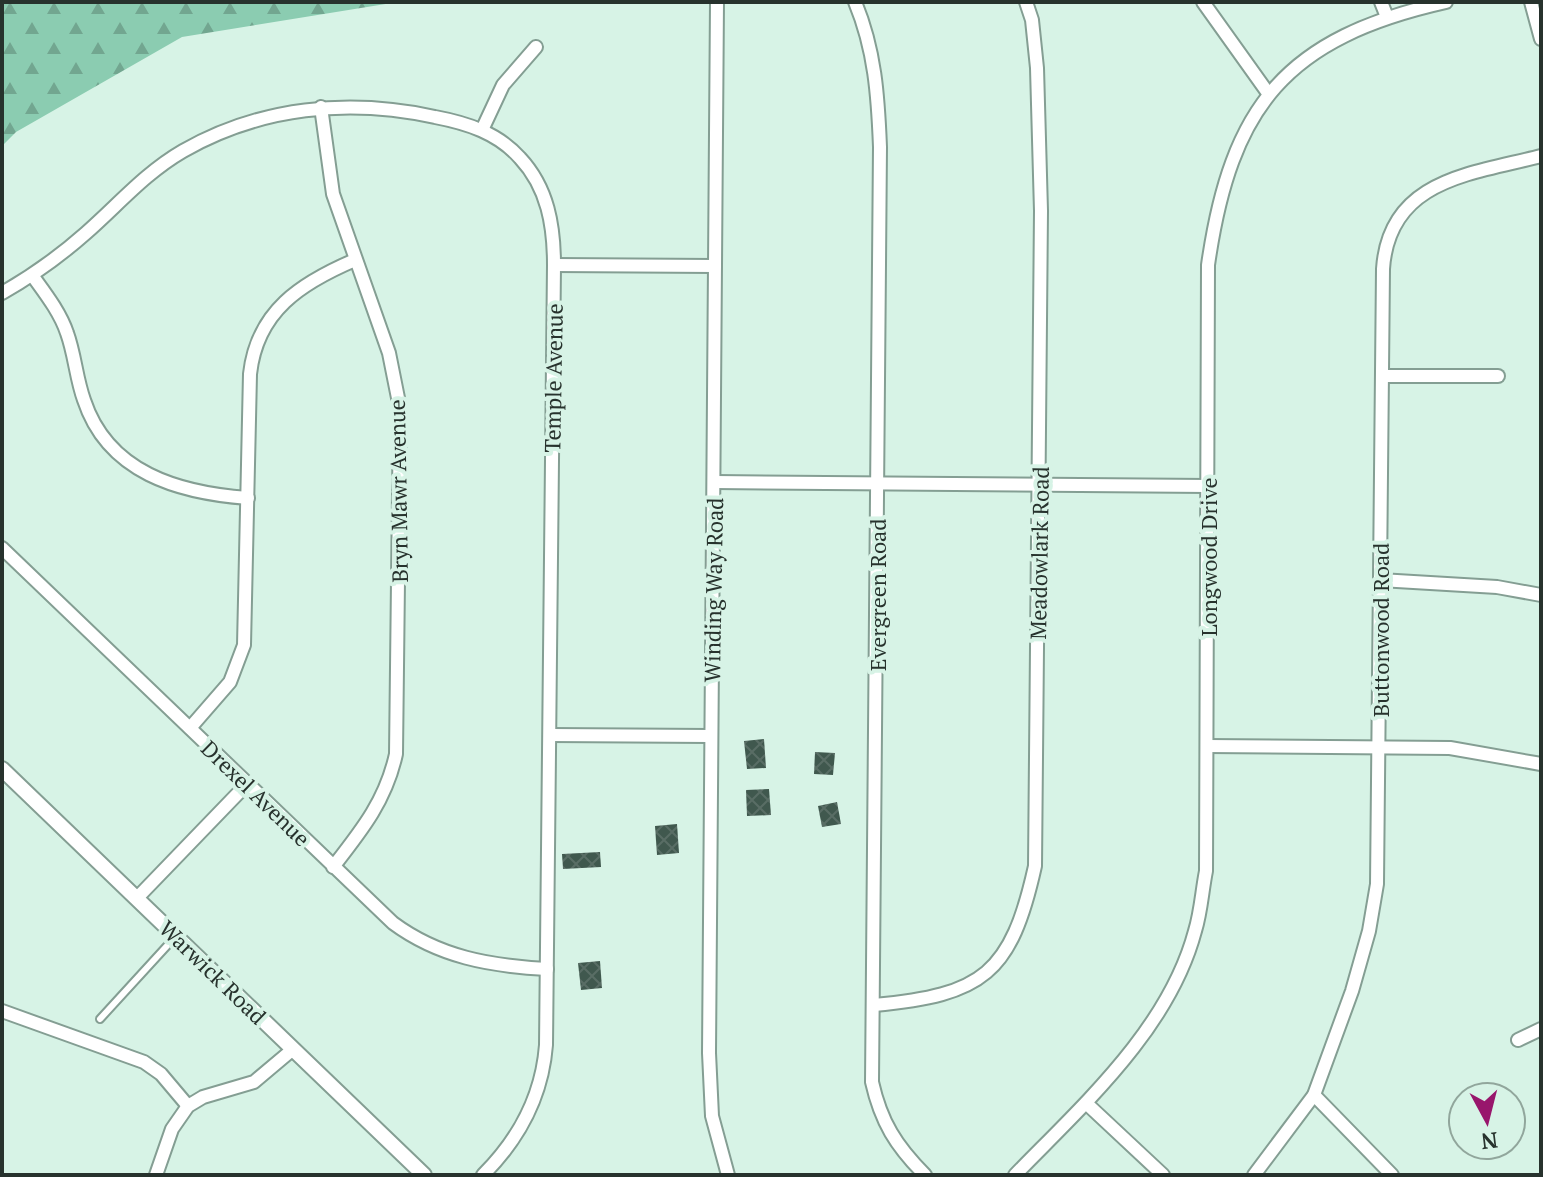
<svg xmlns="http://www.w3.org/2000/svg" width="1543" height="1177" font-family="'PT Serif',serif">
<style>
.forest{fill:url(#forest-firs)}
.building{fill:url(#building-cross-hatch)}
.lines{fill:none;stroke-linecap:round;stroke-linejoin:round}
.service-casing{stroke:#849e93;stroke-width:10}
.minor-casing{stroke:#849e93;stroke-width:16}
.tertiary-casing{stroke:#849e93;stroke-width:18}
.service{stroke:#fff;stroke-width:6}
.minor{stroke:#fff;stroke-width:12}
.tertiary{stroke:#fff;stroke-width:14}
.labels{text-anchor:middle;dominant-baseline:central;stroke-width:8;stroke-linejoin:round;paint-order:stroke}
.street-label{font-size:22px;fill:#27322d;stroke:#d7f3e6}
</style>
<defs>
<pattern id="forest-firs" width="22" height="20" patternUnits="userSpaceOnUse" patternTransform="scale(2)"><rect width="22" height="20" fill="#8bccb1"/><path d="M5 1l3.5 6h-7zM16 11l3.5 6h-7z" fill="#72a690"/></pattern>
<pattern id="building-cross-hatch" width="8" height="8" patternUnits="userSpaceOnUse" patternTransform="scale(2)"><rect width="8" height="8" fill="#40584e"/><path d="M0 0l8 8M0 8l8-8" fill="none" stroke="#596d65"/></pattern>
</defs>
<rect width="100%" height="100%" fill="#d7f3e6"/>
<path class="forest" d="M 2,2 L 398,2 L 182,37 L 16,132 L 2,146 Z"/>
<g class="building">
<path d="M 764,739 L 766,768 L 747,769 L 744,741 Z"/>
<path d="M 815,752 L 835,753 L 833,775 L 814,774 Z"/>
<path d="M 769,789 L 771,815 L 747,816 L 746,790 Z"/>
<path d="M 837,802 L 841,824 L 822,827 L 818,806 Z"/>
<path d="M 677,824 L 679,853 L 657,855 L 655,826 Z"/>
<path d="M 600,852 L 601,867 L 563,869 L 562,854 Z"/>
<path d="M 600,961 L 602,988 L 581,990 L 578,963 Z"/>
</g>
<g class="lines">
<g class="service-casing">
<path id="service" d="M 100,1019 L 176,936"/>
</g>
<g class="minor-casing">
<g id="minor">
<path d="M 717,2 L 709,1053 L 712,1116 L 728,1175"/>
<path d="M 855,2 C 875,50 878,96 880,147 L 872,1082 C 881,1122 896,1146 925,1175"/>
<path d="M 1203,2 L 1268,93"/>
<path d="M 1381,2 L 1387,17"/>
<path d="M 1531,2 L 1541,39"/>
<path d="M 321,107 L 333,194 L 389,353 L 400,408 L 396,754 C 386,800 362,830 333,867"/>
<path d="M 482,130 L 503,85 L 536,47"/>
<path d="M 554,265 L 715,266"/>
<path d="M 32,275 C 45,293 60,312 67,333 C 75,355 76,378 84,400 C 108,473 179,493 248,498"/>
<path d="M 2,293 C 32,276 60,256 86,233 C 118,205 145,173 183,151 C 260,107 348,98 435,117 C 467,123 498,133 520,158 C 548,188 554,226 554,265 L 546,1045 C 542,1097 519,1139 483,1175"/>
<path d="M 1382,376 L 1498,376"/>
<path d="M 715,482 L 1209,486"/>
<path d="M 2,548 L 393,923 C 439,957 490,966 547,969"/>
<path d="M 1380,580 L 1497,587 L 1541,595"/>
<path d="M 190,728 L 230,682 L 244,645 L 250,374 C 257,311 301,283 355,260"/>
<path d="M 550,735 L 710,736"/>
<path d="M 1207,746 L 1450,748 L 1541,764"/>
<path d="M 137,898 L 247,784"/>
<path d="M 874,1005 C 983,995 1011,974 1035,866 L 1041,211 L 1037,68 L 1032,20 L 1026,2"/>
<path d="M 2,1011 L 144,1062 L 161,1074 L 188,1106"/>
<path d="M 1518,1040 L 1541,1029"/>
<path d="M 1314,1095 L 1392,1175"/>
<path d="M 1086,1103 L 1163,1175"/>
<path d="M 156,1175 L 172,1129 L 188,1106 L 203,1097 L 254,1082 L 292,1050"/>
<path d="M 1015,1175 C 1083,1105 1169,1029 1195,931 C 1201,912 1202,891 1206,871 L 1208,265 C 1231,105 1286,38 1446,2"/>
<path d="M 1254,1175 L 1314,1095 L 1352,991 L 1369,931 L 1377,884 L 1383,269 C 1389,179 1472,174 1541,156"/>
</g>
</g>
<g class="tertiary-casing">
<path id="tertiary" d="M 2,769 L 424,1175"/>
</g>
<use href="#service" class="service"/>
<use href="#minor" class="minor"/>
<use href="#tertiary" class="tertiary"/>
</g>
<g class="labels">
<g class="street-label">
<text transform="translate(553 378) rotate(-89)">Temple Avenue</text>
<text transform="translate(398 491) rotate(-91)">Bryn Mawr Avenue</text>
<text transform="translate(1039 553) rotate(-89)">Meadowlark Road</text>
<text transform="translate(1208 557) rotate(-90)">Longwood Drive</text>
<text transform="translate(713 590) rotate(-89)">Winding Way Road</text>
<text transform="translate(877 595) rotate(-90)">Evergreen Road</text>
<text transform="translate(1380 630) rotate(-90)">Buttonwood Road</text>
<text transform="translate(256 793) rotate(44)">Drexel Avenue</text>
<text transform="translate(213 972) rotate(44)">Warwick Road</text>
</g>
</g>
<rect width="1543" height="1177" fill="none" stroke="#27322d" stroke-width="8"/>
<g transform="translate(1487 1121) rotate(173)"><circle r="38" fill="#d7f3e6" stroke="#91a69c" stroke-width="2"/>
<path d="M0-6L14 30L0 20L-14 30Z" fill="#98166c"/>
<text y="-12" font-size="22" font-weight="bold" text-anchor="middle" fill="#27322d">N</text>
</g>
</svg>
